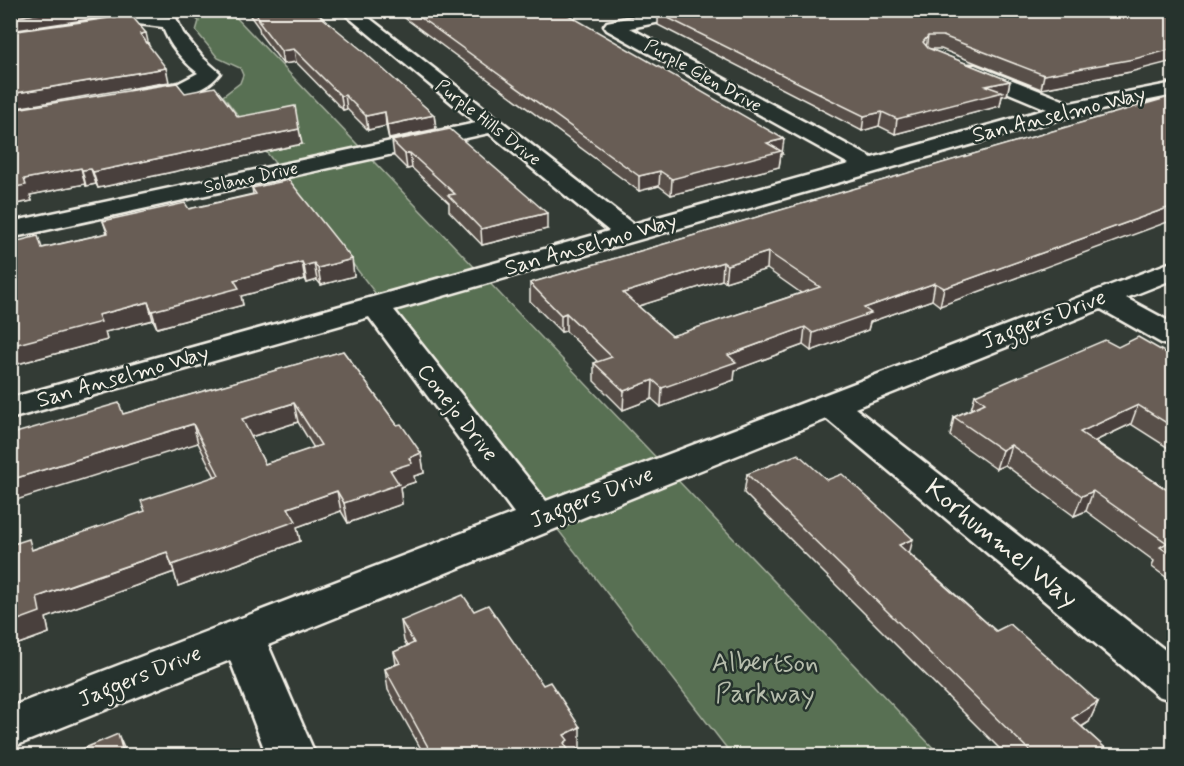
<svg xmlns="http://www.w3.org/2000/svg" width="1184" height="766" font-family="Mynerve,sans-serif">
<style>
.green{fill:#596f53;stroke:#a6b09e;stroke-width:1.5}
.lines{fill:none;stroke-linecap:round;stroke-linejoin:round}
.street-casing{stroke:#f4f1e8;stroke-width:5}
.street{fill:#26332d;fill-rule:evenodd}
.wall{fill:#595049;stroke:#f4f1e8;stroke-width:1.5;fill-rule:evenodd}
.shaded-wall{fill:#49413c;stroke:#f4f1e8;stroke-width:1.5}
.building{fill:#685d55;stroke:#f4f1e8;stroke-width:1.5;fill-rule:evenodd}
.labels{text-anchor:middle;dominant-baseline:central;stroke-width:5;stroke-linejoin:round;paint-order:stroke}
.far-street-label{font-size:18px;fill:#f4f1e8;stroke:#26332d}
.street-label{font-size:22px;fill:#f4f1e8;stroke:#26332d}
.near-street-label{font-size:27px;fill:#f4f1e8;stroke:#26332d}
.near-park-label{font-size:27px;fill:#b6bdac;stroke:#26332d}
</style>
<rect width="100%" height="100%" fill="#333b35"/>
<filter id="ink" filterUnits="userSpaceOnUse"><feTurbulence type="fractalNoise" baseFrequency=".0167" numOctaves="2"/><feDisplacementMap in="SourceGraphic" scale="12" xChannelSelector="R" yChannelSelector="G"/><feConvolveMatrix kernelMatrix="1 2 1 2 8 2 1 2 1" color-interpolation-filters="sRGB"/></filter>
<g filter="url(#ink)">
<path class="green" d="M 185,11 L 230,11 L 940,755 L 732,755 L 223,96 L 240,83 L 243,75 L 240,68 L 218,58 L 196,31 L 199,21 Z"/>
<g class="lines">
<g class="street-casing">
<g id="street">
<path d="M 340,10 L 359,10 L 633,224 L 849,164 L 607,30 L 604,26 L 607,22 L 667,10 L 705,10 L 697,15 L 630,28 L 872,158 L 1047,109 L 961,73 L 958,69 L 961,65 L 975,65 L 1070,103 L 1174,83 L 1174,95 L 1071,116 L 394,310 L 546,501 L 1174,261 L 1174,279 L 1126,298 L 1174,324 L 1174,346 L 1163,344 L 1101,309 L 855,408 L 1174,657 L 1174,701 L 1158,696 L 827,419 L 268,645 L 316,756 L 267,756 L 230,660 L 10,748 L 10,707 L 514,513 L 369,317 L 10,419 L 10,398 L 609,231 L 489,133 L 10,238 L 10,222 L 476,123 Z"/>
<path d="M 138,14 L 176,18 L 183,33 L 203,58 L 220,73 C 202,98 166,97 138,101 L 131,99 L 128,95 L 131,91 L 179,83 L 198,73 C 184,62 168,44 163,27 L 138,24 L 10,44 L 10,33 Z"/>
</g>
</g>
<use href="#street" class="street"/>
</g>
<g class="wall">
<path d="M 246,10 L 313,10 L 434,115 L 436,129 L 389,139 L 386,126 L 368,130 L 347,109 L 343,110 L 296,62 L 283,64 L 260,34 L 259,28 Z"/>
<path d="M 394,10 L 560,10 L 782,154 L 781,154 L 779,167 L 671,195 L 659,186 L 639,191 Z"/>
<path d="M 1173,10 L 1130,72 L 1041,89 L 941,49 L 929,49 L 1010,81 L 1007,95 L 1002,96 L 1000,106 L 895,134 L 879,126 L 862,131 L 818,108 L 818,107 L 658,25 L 658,13 Z"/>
<path d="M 185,93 L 302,144 L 98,188 L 96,184 L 86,186 L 85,184 L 30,195 L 32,201 L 10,205 L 10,110 Z"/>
<path d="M 1173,96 L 940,306 L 932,300 L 870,322 L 868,330 L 811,351 L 803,345 L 735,370 L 734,380 L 661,407 L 652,399 L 623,410 L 594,381 L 594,363 L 598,362 L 566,331 L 561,332 L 530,301 L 530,283 ZM 767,269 L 801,293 L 672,336 L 638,306 L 722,280 L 725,282 Z"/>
<path d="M 392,141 L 547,229 L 482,245 L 449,211 L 449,203 L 412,168 L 407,169 L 394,156 Z"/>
<path d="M 252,188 L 352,259 L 354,276 L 321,285 L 317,280 L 307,283 L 305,279 L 241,296 L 243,305 L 157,328 L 153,320 L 105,332 L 107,340 L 10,366 L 10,243 L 42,248 L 107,233 L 103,221 L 189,209 L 253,194 Z"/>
<path d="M 1118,347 L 1173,357 L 1173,451 L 1131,424 L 1095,441 L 1173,494 L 1173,582 L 1152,567 L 1154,561 L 1086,511 L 1074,516 L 1005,465 L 996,469 L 950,436 L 954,417 L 971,409 L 975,395 Z"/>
<path d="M 343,351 L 397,425 L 421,453 L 424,473 L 414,476 L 415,482 L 400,487 L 402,504 L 348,523 L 341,511 L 297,527 L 300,541 L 178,586 L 174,572 L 87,603 L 46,618 L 49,633 L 10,647 L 34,549 L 145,512 L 215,477 L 198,443 L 123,414 ZM 298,422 L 314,448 L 265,464 L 251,437 Z"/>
<path d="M 747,474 L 910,554 L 996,631 L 1098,702 L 1089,722 L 1082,727 L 1114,756 L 1007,756 L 744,493 Z"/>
<path d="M 474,611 L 580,748 L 570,753 L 572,756 L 425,756 L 388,690 L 385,669 L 396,664 L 394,652 L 407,646 L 404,641 L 401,621 Z"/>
</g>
<g class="shaded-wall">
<path d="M 60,10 L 123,10 L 124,14 L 10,31 L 10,18 Z"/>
<path d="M 637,10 L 653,10 L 637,14 Z"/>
<path d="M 146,33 L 149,46 L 140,34 Z"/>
<path d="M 928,36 L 926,49 L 923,42 Z"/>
<path d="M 294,49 L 296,62 L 283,64 L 281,51 Z"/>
<path d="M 1173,49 L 1173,61 L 1130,72 L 1041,89 L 1044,75 Z"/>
<path d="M 166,68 L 169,82 L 10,109 L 10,94 Z"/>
<path d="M 1010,81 L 1007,95 L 1002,96 L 1000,106 L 895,134 L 897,119 L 986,86 Z"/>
<path d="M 345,95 L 347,109 L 343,110 L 341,96 Z"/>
<path d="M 385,112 L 386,126 L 368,130 L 366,116 Z"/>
<path d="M 882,112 L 879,126 L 862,131 L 864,116 Z"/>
<path d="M 434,115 L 436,129 L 389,139 L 387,125 Z"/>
<path d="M 299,129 L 302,144 L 98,188 L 93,172 Z"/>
<path d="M 784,139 L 782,154 L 781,154 L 779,167 L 671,195 L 672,179 L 767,143 Z"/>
<path d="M 410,153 L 412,168 L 407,169 L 405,154 Z"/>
<path d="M 81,168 L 85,184 L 30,195 L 32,201 L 10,205 L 10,188 L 24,179 Z"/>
<path d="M 91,169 L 96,184 L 86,186 L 82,170 Z"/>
<path d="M 660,171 L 659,186 L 639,191 L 639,176 Z"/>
<path d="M 1173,206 L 1173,220 L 940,306 L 944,288 Z"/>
<path d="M 547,213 L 547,229 L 482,245 L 481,229 Z"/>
<path d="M 768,252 L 767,269 L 725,282 L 727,265 Z"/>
<path d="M 352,259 L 354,276 L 321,285 L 318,268 Z"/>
<path d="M 302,262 L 305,279 L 241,296 L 243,305 L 157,328 L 152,311 L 234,280 Z"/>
<path d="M 723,262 L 722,280 L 623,311 L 623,293 Z"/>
<path d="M 314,263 L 317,280 L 307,283 L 304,266 Z"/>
<path d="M 935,283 L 932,300 L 870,322 L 868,330 L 811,351 L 813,333 L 864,308 Z"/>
<path d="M 148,302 L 153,320 L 105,332 L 107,340 L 10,366 L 10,346 L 98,315 Z"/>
<path d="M 566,313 L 566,331 L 561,332 L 561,315 Z"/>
<path d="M 805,327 L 803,345 L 735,370 L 734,380 L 661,407 L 662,388 L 728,355 Z"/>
<path d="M 653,380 L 652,399 L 623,410 L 624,391 Z"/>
<path d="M 294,403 L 298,422 L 247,438 L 242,419 Z"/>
<path d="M 1138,405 L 1131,424 L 1074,451 L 1080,432 Z"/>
<path d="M 193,424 L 198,443 L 10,502 L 10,480 Z"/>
<path d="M 1011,445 L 1005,465 L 996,469 L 1002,450 Z"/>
<path d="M 421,453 L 424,473 L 414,476 L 415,482 L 400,487 L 402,504 L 348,523 L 344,503 L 409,458 Z"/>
<path d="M 337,491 L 341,511 L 297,527 L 300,541 L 178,586 L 172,565 L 288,508 Z"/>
<path d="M 1093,491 L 1086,511 L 1074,516 L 1082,496 Z"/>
<path d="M 913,539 L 908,559 L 899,545 Z"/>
<path d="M 167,552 L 174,572 L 46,618 L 49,633 L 10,647 L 10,623 L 37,597 Z"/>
<path d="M 1098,702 L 1089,722 L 1063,738 L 1072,718 Z"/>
<path d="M 580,727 L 580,748 L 564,756 L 564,735 Z"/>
<path d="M 118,734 L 127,755 L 127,756 L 124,756 Z"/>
<path d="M 458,749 L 458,756 L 444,756 Z"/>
<path d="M 462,751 L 463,756 L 460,756 L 459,752 Z"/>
</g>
<g class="building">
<path d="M 10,10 L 60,10 L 10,18 Z"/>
<path d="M 253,10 L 313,10 L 363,51 L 434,115 L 387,125 L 385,112 L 366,116 L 345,95 L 341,96 L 294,49 L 281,51 L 258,21 L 261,21 Z"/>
<path d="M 410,10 L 560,10 L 784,139 L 767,143 L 781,151 L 672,179 L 660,171 L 639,176 Z"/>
<path d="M 670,10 L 1173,10 L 1173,49 L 1134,59 L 1044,75 L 943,36 L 928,36 L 923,42 L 928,48 L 1010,81 L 986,86 L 1003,92 L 897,119 L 882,112 L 864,116 L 819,94 L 821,94 L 658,13 Z"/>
<path d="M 131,15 L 146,33 L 140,34 L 166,68 L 10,94 L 10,32 Z"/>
<path d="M 177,83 L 185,93 L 215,87 L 238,117 L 295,106 L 299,129 L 93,172 L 91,169 L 82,170 L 81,168 L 24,179 L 26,185 L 10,188 L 10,110 Z"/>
<path d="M 1173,96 L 1173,206 L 944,288 L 935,283 L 864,308 L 871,313 L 813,333 L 805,327 L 728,355 L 736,362 L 662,388 L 653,380 L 624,391 L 594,363 L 612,357 L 566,313 L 561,315 L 530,283 ZM 768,252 L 820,287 L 672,336 L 623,293 L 723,262 L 727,265 Z"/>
<path d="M 450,129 L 547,213 L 481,229 L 448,195 L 455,194 L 410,153 L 405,154 L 392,141 Z"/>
<path d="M 289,180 L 352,259 L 318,268 L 314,263 L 304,266 L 302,262 L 234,280 L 239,288 L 152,311 L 148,302 L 98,315 L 101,322 L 10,346 L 10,243 L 38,236 L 42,248 L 108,233 L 103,221 L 185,203 L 189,209 L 256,194 L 252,188 Z"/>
<path d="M 1138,337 L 1173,357 L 1173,427 L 1138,405 L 1080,432 L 1173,494 L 1173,556 L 1160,547 L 1167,543 L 1093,491 L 1082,496 L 1011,445 L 1002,450 L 954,417 L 985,403 L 975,395 L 1002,384 L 1105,340 L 1118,347 Z"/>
<path d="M 343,351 L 397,425 L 401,424 L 421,453 L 409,458 L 412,463 L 390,470 L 399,484 L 344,503 L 337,491 L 288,508 L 296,521 L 172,565 L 167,552 L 79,582 L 37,597 L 40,612 L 10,623 L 10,545 L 29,539 L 32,550 L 145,511 L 141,501 L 219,475 L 193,424 L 10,480 L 10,447 L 15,446 L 12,434 L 119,403 L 123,414 ZM 294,403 L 321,445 L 265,464 L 242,419 Z"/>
<path d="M 798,454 L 827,480 L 842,474 L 913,539 L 899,545 L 955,595 L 996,631 L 1010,624 L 1098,702 L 1072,718 L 1114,756 L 1035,756 L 747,474 Z"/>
<path d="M 463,595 L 474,611 L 488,605 L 543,685 L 550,682 L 580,727 L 564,735 L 568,740 L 564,743 L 572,756 L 465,756 L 462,751 L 459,752 L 458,749 L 444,756 L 433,756 L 385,669 L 400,663 L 394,652 L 414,643 L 401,621 Z"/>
<path d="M 118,734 L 124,756 L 74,756 L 73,753 Z"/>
</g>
</g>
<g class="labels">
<g class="far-street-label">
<text transform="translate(703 76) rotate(29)">Purple Glen Drive</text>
<text transform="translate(488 123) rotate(38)">Purple Hills Drive</text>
<text transform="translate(251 178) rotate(-12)">Solano Drive</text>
</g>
<g class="street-label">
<text transform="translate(1059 115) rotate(-14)">San Anselmo Way</text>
<text transform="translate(591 245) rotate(-16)">San Anselmo Way</text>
<text transform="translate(1044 320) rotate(-21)">Jaggers Drive</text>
<text transform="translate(123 377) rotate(-16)">San Anselmo Way</text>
<text transform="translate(457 413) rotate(52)">Conejo Drive</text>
<text transform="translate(592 498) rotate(-22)">Jaggers Drive</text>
<text transform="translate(140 677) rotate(-22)">Jaggers Drive</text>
</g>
<g class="near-street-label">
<text transform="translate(1001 544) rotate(39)">Korhummel Way</text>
</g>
<g class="near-park-label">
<text x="765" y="663">Albertson<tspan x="765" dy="31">Parkway</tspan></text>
</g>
</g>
<rect width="1184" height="766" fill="none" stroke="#26332d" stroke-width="36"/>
<rect x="18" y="18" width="1148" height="730" fill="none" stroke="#f4f1e8" stroke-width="2" filter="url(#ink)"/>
</svg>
